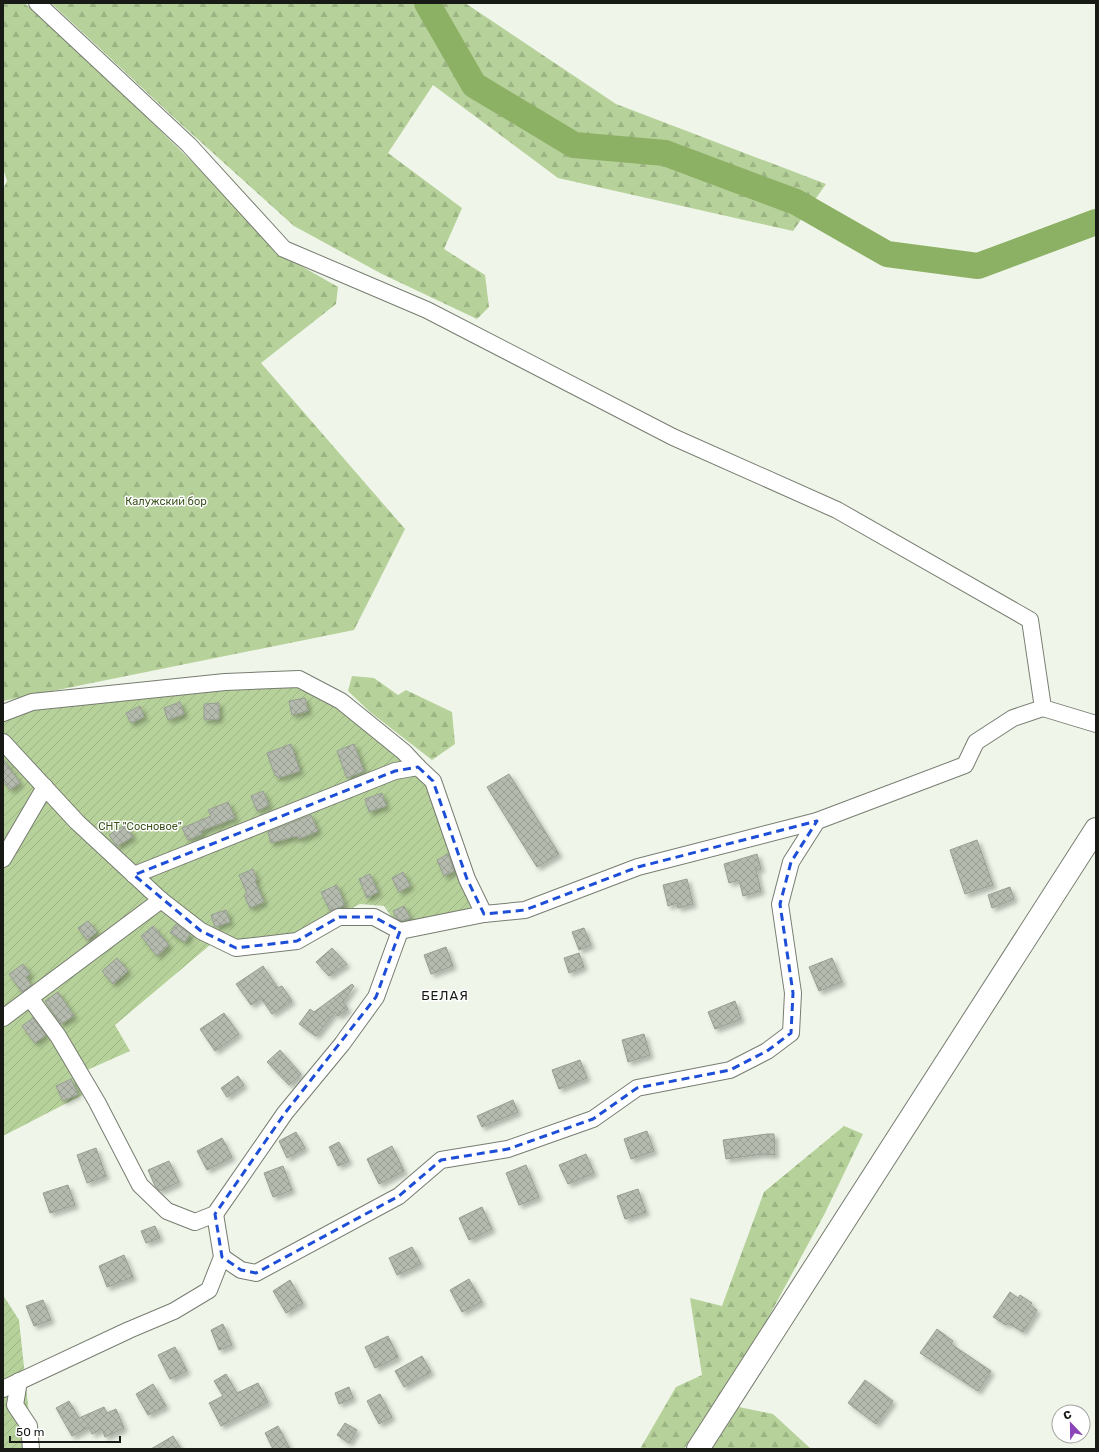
<svg xmlns="http://www.w3.org/2000/svg" width="1099" height="1452" font-family="Rubik,sans-serif">
<style>
.forest{fill:url(#forest-firs)}
.garden{fill:url(#garden-furrows)}
.lines{fill:none;stroke-linecap:round;stroke-linejoin:round}
.river{stroke:#8cb064;stroke-width:26}
.building{fill:url(#building-cross-hatch);stroke:#989f93;filter:url(#shadow)}
.minor-casing{stroke:#777d71;stroke-width:18}
.secondary-casing{stroke:#777d71;stroke-width:24}
.minor{stroke:#fff;stroke-width:16}
.secondary{stroke:#fff;stroke-width:22}
.marked{fill:none;stroke:#1d4ed8;stroke-width:3;stroke-dasharray:8 5;stroke-linejoin:round}
.labels{text-anchor:middle;dominant-baseline:central;stroke-width:3;stroke-linejoin:round;paint-order:stroke}
.park-label{font-size:11px;fill:#3b521c;stroke:#fff}
.quarter-label{font-size:13px;letter-spacing:1px;fill:#181a16;stroke:#fff}
</style>
<defs>
<pattern id="forest-firs" width="22" height="20" patternUnits="userSpaceOnUse"><rect width="22" height="20" fill="#b6d19a"/><path d="M5 1l3.5 6h-7zM16 11l3.5 6h-7z" fill="#9cb384"/></pattern>
<pattern id="garden-furrows" width="10" height="10" patternUnits="userSpaceOnUse"><rect width="10" height="10" fill="#b6d19a"/><path d="M-1 1l2-2M0 10L10 0M9 11l2-2" fill="none" stroke="#9cb384"/></pattern>
<pattern id="building-cross-hatch" width="8" height="8" patternUnits="userSpaceOnUse"><rect width="8" height="8" fill="#b4baad"/><path d="M0 0l8 8M0 8l8-8" fill="none" stroke="#9a9f94"/></pattern>
<filter id="shadow"><feDropShadow dx="3.5" dy="3.5" stdDeviation="2" flood-color="#0004"/></filter>
</defs>
<rect width="100%" height="100%" fill="#eff6e9"/>
<g class="forest">
<path d="M 3,3 L 24,3 L 64,36 L 233,202 L 275,251 L 338,287 L 336,304 L 261,363 L 405,529 L 354,630 L 3,701 L 3,189 L 7,181 L 3,169 Z"/>
<path d="M 51,3 L 465,3 L 616,104 L 826,184 L 793,231 L 558,178 L 433,85 L 388,153 L 462,208 L 444,249 L 485,275 L 489,307 L 477,319 L 382,274 L 294,226 L 182,125 Z"/>
<path d="M 352,676 L 374,678 L 398,695 L 406,690 L 452,712 L 455,744 L 432,760 L 370,712 L 348,691 Z"/>
<path d="M 844,1126 L 863,1134 L 825,1213 L 756,1340 L 684,1449 L 640,1449 L 676,1387 L 702,1375 L 690,1298 L 722,1306 L 764,1192 Z"/>
<path d="M 739,1407 L 773,1414 L 811,1449 L 712,1449 Z"/>
</g>
<g class="garden">
<path d="M 314,680 L 421,760 L 475,908 L 397,925 L 384,906 L 360,904 L 297,937 L 216,940 L 115,1025 L 130,1051 L 85,1071 L 94,1089 L 3,1136 L 3,705 Z"/>
<path d="M 3,1295 L 19,1320 L 29,1414 L 23,1449 L 3,1449 Z"/>
</g>
<g class="lines">
<path class="river" d="M 427,3 L 474,85 L 574,145 L 665,153 L 796,202 L 887,254 L 978,266 L 1096,222"/>
</g>
<g class="building">
<path d="M 305,698 L 308,711 L 292,715 L 289,701 Z"/>
<path d="M 180,702 L 184,714 L 168,720 L 164,708 Z"/>
<path d="M 219,703 L 219,719 L 204,720 L 204,704 Z"/>
<path d="M 140,706 L 144,717 L 131,723 L 126,713 Z"/>
<path d="M 291,744 L 300,771 L 279,778 L 275,775 L 267,753 Z"/>
<path d="M 354,744 L 364,771 L 347,778 L 337,751 Z"/>
<path d="M 3,759 L 20,783 L 10,790 L 3,780 Z"/>
<path d="M 509,774 L 559,854 L 537,867 L 487,787 Z"/>
<path d="M 263,791 L 269,805 L 257,811 L 251,796 Z"/>
<path d="M 382,793 L 386,806 L 369,812 L 365,799 Z"/>
<path d="M 228,802 L 235,818 L 201,831 L 202,834 L 188,840 L 182,828 L 211,816 L 208,810 Z"/>
<path d="M 311,815 L 318,831 L 299,839 L 297,836 L 271,843 L 268,832 Z"/>
<path d="M 125,825 L 133,837 L 117,846 L 109,835 Z"/>
<path d="M 977,840 L 993,885 L 965,894 L 950,850 Z"/>
<path d="M 448,854 L 454,871 L 444,876 L 437,860 Z"/>
<path d="M 757,854 L 761,869 L 756,870 L 761,891 L 743,896 L 739,880 L 729,883 L 724,864 Z"/>
<path d="M 253,869 L 257,880 L 255,881 L 264,902 L 250,908 L 244,895 L 247,893 L 239,875 Z"/>
<path d="M 403,872 L 410,886 L 399,892 L 392,878 Z"/>
<path d="M 370,874 L 378,892 L 367,898 L 359,879 Z"/>
<path d="M 687,879 L 693,904 L 678,908 L 677,903 L 668,906 L 663,885 Z"/>
<path d="M 337,885 L 345,905 L 330,911 L 321,892 Z"/>
<path d="M 1010,887 L 1014,899 L 992,908 L 988,895 Z"/>
<path d="M 404,906 L 410,918 L 401,921 L 397,919 L 393,911 Z"/>
<path d="M 226,910 L 230,922 L 215,927 L 211,915 Z"/>
<path d="M 88,921 L 97,932 L 87,940 L 78,928 Z"/>
<path d="M 176,924 L 190,934 L 185,942 L 170,933 Z"/>
<path d="M 153,926 L 169,945 L 157,956 L 141,936 Z"/>
<path d="M 584,928 L 591,945 L 579,950 L 572,932 Z"/>
<path d="M 446,947 L 453,966 L 431,974 L 424,955 Z"/>
<path d="M 332,948 L 347,964 L 329,976 L 316,962 Z"/>
<path d="M 579,953 L 584,967 L 569,973 L 564,958 Z"/>
<path d="M 117,958 L 128,971 L 113,984 L 102,971 Z"/>
<path d="M 832,958 L 842,982 L 819,991 L 809,967 Z"/>
<path d="M 23,964 L 30,974 L 26,977 L 31,985 L 22,992 L 9,974 Z"/>
<path d="M 263,966 L 278,988 L 282,986 L 292,1001 L 272,1014 L 261,998 L 251,1005 L 236,984 Z"/>
<path d="M 352,984 L 354,986 L 343,1002 L 348,1009 L 338,1016 L 335,1012 L 316,1036 L 299,1024 L 310,1009 L 314,1012 Z"/>
<path d="M 58,992 L 74,1016 L 61,1024 L 45,1001 Z"/>
<path d="M 735,1001 L 741,1019 L 715,1029 L 708,1012 Z"/>
<path d="M 224,1013 L 239,1034 L 215,1051 L 200,1029 Z"/>
<path d="M 33,1018 L 46,1035 L 35,1043 L 22,1026 Z"/>
<path d="M 644,1034 L 650,1055 L 628,1062 L 622,1040 Z"/>
<path d="M 280,1050 L 301,1074 L 289,1085 L 267,1062 Z"/>
<path d="M 580,1060 L 587,1078 L 559,1089 L 552,1070 Z"/>
<path d="M 238,1076 L 244,1085 L 227,1097 L 221,1088 Z"/>
<path d="M 71,1079 L 78,1094 L 63,1101 L 56,1086 Z"/>
<path d="M 513,1100 L 518,1112 L 482,1127 L 477,1116 Z"/>
<path d="M 647,1131 L 654,1151 L 631,1159 L 624,1139 Z"/>
<path d="M 296,1132 L 305,1148 L 287,1158 L 279,1141 Z"/>
<path d="M 767,1134 L 774,1134 L 775,1155 L 763,1154 L 726,1159 L 723,1140 Z"/>
<path d="M 222,1138 L 232,1157 L 207,1170 L 197,1151 Z"/>
<path d="M 339,1142 L 349,1161 L 338,1166 L 329,1147 Z"/>
<path d="M 392,1146 L 404,1171 L 379,1184 L 367,1159 Z"/>
<path d="M 96,1148 L 106,1176 L 87,1183 L 77,1155 Z"/>
<path d="M 586,1154 L 594,1173 L 568,1184 L 559,1165 Z"/>
<path d="M 169,1161 L 179,1182 L 160,1191 L 155,1186 L 148,1170 Z"/>
<path d="M 526,1165 L 539,1197 L 519,1205 L 506,1173 Z"/>
<path d="M 283,1166 L 292,1190 L 273,1197 L 264,1173 Z"/>
<path d="M 68,1185 L 75,1205 L 50,1213 L 43,1193 Z"/>
<path d="M 638,1189 L 646,1212 L 625,1219 L 617,1196 Z"/>
<path d="M 482,1207 L 492,1229 L 469,1240 L 459,1218 Z"/>
<path d="M 155,1226 L 160,1238 L 146,1243 L 141,1231 Z"/>
<path d="M 412,1247 L 421,1264 L 397,1275 L 389,1258 Z"/>
<path d="M 124,1255 L 133,1277 L 107,1287 L 99,1266 Z"/>
<path d="M 469,1279 L 482,1302 L 462,1312 L 450,1290 Z"/>
<path d="M 290,1280 L 303,1303 L 286,1313 L 273,1291 Z"/>
<path d="M 1010,1292 L 1018,1298 L 1020,1295 L 1032,1303 L 1030,1305 L 1037,1310 L 1023,1332 L 1008,1323 L 1006,1325 L 993,1317 Z"/>
<path d="M 43,1300 L 51,1320 L 34,1326 L 26,1306 Z"/>
<path d="M 223,1324 L 232,1345 L 219,1350 L 211,1330 Z"/>
<path d="M 937,1329 L 953,1341 L 951,1344 L 991,1371 L 978,1391 L 920,1353 Z"/>
<path d="M 388,1336 L 398,1357 L 375,1368 L 365,1347 Z"/>
<path d="M 175,1347 L 187,1371 L 170,1379 L 158,1355 Z"/>
<path d="M 422,1356 L 431,1372 L 404,1387 L 395,1371 Z"/>
<path d="M 226,1374 L 237,1393 L 258,1383 L 268,1402 L 221,1426 L 209,1403 L 223,1396 L 214,1381 Z"/>
<path d="M 865,1380 L 893,1401 L 876,1424 L 848,1403 Z"/>
<path d="M 153,1384 L 166,1406 L 148,1415 L 136,1394 Z"/>
<path d="M 349,1387 L 353,1398 L 339,1404 L 335,1393 Z"/>
<path d="M 380,1394 L 392,1417 L 379,1424 L 367,1401 Z"/>
<path d="M 69,1401 L 79,1418 L 104,1407 L 107,1413 L 116,1409 L 124,1428 L 105,1437 L 102,1429 L 92,1434 L 89,1427 L 72,1436 L 56,1408 Z"/>
<path d="M 345,1423 L 357,1430 L 349,1443 L 337,1435 Z"/>
<path d="M 278,1426 L 290,1449 L 273,1449 L 265,1433 Z"/>
<path d="M 173,1436 L 181,1449 L 151,1449 Z"/>
</g>
<g class="lines">
<g class="minor-casing">
<g id="minor">
<path d="M 37,3 L 189,145 L 284,249 L 427,310 L 673,437 L 837,510 L 1030,620 L 1043,708 L 1096,724"/>
<path d="M 3,713 L 32,702 L 225,682 L 299,679 L 341,701 L 404,752 L 418,767"/>
<path d="M 3,742 L 77,822 L 161,900 L 201,931 L 236,948 L 297,941 L 339,917 L 374,917 L 400,931 L 484,914 L 525,910 L 638,867 L 817,821 L 965,765 L 976,742 L 1013,718 L 1043,708"/>
<path d="M 3,859 L 45,787"/>
<path d="M 134,875 L 395,771 L 418,767 L 433,781 L 467,879 L 484,914"/>
<path d="M 30,998 L 58,1036 L 97,1102 L 140,1185 L 167,1211 L 195,1222 L 215,1214 L 285,1113 L 342,1044 L 376,997 L 400,931"/>
<path d="M 3,1018 L 161,900"/>
<path d="M 222,1257 L 241,1270 L 256,1273 L 399,1196 L 441,1160 L 508,1149 L 593,1119 L 637,1088 L 730,1070 L 767,1051 L 791,1033 L 793,993 L 780,904 L 791,862 L 817,821"/>
<path d="M 19,1381 L 15,1405 L 29,1426 L 31,1449"/>
<path d="M 3,1389 L 129,1330 L 174,1311 L 209,1290 L 222,1257 L 215,1214"/>
</g>
</g>
<g class="secondary-casing">
<path id="secondary" d="M 698,1449 L 1096,829"/>
</g>
<use href="#minor" class="minor"/>
<use href="#secondary" class="secondary"/>
</g>
<path class="marked" d="M 418,767 L 433,781 L 467,879 L 484,914 L 525,910 L 638,867 L 817,821 L 791,862 L 780,904 L 793,993 L 791,1033 L 767,1051 L 730,1070 L 637,1088 L 593,1119 L 508,1149 L 441,1160 L 399,1196 L 256,1273 L 241,1270 L 222,1257 L 215,1214 L 285,1113 L 376,997 L 400,931 L 374,917 L 339,917 L 297,941 L 236,948 L 201,931 L 134,875 L 395,771 Z"/>
<g class="labels">
<g class="park-label">
<text x="166" y="501">Калужский бор</text>
<text x="140" y="826">СНТ "Сосновое"</text>
</g>
<g class="quarter-label">
<text x="445" y="995">БЕЛАЯ</text>
</g>
</g>
<rect width="1099" height="1452" fill="none" stroke="#181a16" stroke-width="8"/>
<g transform="translate(1071 1424) rotate(338)"><circle r="19" fill="#ffffff" stroke="#a3a3a2"/>
<path d="M0-3L7 15L0 10L-7 15Z" fill="#8a44b7"/>
<text y="-6" font-size="11" font-weight="bold" text-anchor="middle" fill="#181a16">С</text>
</g>
<path d="M10 1436v6h110v-6" fill="none" stroke="#181a16" stroke-width="2"/>
<text x="16" y="1436" font-size="12" fill="#181a16" stroke="#ffffff" stroke-width="3" paint-order="stroke">50 m</text>
</svg>
